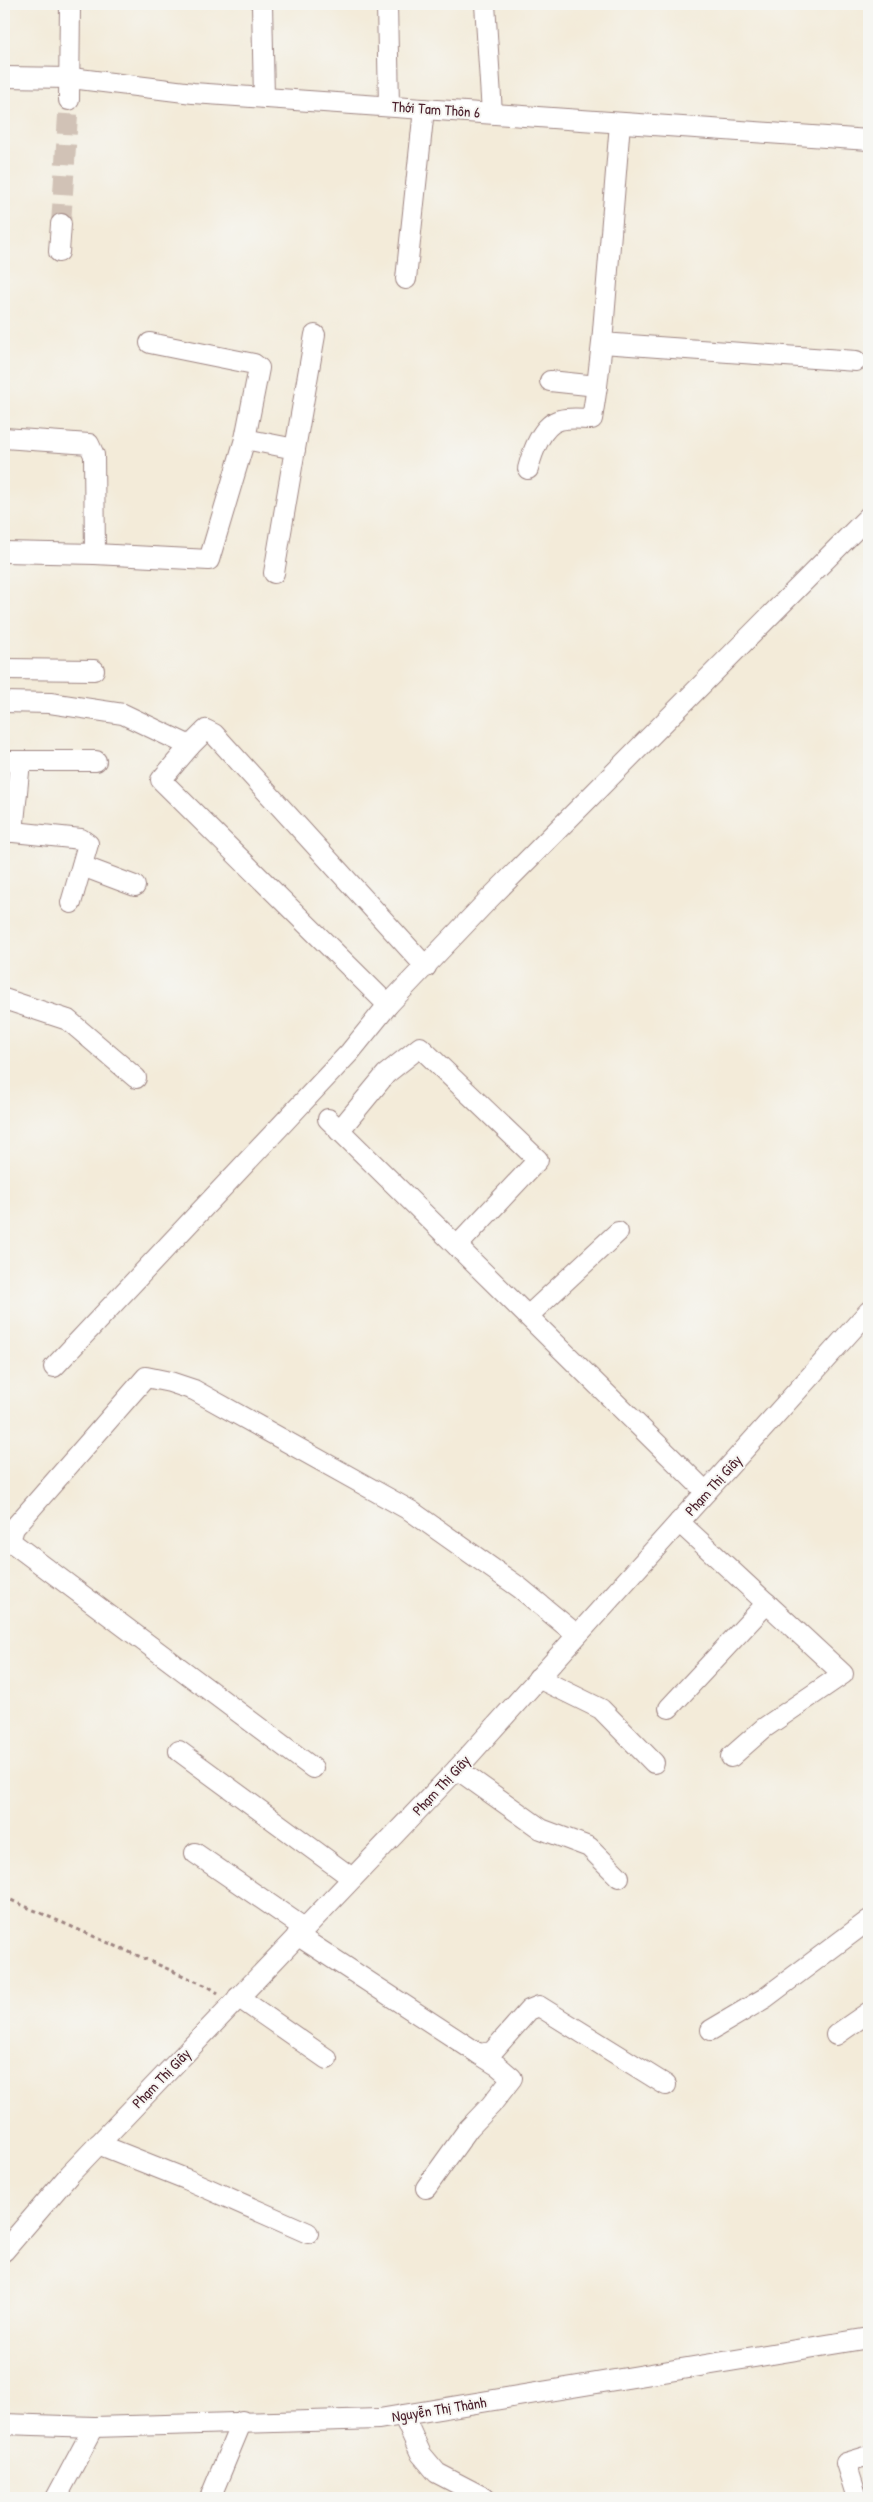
<svg xmlns="http://www.w3.org/2000/svg" width="873" height="2502" font-family="'Patrick Hand',sans-serif">
<style>
.lines{fill:none;stroke-linecap:round;stroke-linejoin:round}
.minor-tunnel{stroke:#d1c2b6;stroke-width:20;stroke-dasharray:20 10;stroke-linecap:butt}
.minor-casing{stroke:#9e8582;stroke-width:22}
.path{stroke:#9e8582;stroke-width:3;stroke-dasharray:4 4;stroke-linecap:butt}
.minor{stroke:#fff;stroke-width:20}
.labels{text-anchor:middle;dominant-baseline:central;stroke-width:4;stroke-linejoin:round;paint-order:stroke}
.street-label{font-size:15px;fill:#4a1f2b;stroke:#f6f6f2}
</style>
<rect width="100%" height="100%" fill="#f6f6f2"/>
<filter id="ink" filterUnits="userSpaceOnUse"><feTurbulence type="fractalNoise" baseFrequency=".02" numOctaves="2"/><feDisplacementMap in="SourceGraphic" scale="10" xChannelSelector="R" yChannelSelector="G"/><feConvolveMatrix kernelMatrix="1 2 1 2 8 2 1 2 1" color-interpolation-filters="sRGB"/></filter>
<filter id="wash" filterUnits="userSpaceOnUse"><feTurbulence type="fractalNoise" baseFrequency=".0096" numOctaves="4" result="noise"/><feDisplacementMap in="SourceGraphic" scale="20" xChannelSelector="R" yChannelSelector="G"/><feGaussianBlur stdDeviation="1.12" result="paint"/><feColorMatrix in="noise" values="0 0 0 0 0 0 0 0 0 0 0 0 0 0 0 0 0 1.4 0 .05"/><feComposite in="paint" operator="in"/></filter>
<g filter="url(#wash)">
<rect width="100%" height="100%" fill="#f3ebd9"/>
</g>
<g filter="url(#ink)">
<g class="lines">
<path class="minor-tunnel" d="M 61,224 L 69,100"/>
<g class="minor-casing">
<g id="minor">
<path d="M 262,4 L 264,98"/>
<path d="M 387,4 L 389,106"/>
<path d="M 485,4 L 492,113"/>
<path d="M 4,77 L 71,78 L 193,93 L 869,140"/>
<path d="M 69,100 L 70,4"/>
<path d="M 620,123 L 602,343 L 856,361"/>
<path d="M 59,252 L 61,224"/>
<path d="M 406,279 L 424,109"/>
<path d="M 150,343 L 254,364 L 259,368 L 245,439"/>
<path d="M 550,381 L 597,386 L 602,343"/>
<path d="M 4,438 L 89,444 L 94,455 L 95,554"/>
<path d="M 295,449 L 315,335"/>
<path d="M 528,469 C 532,453 542,424 560,420 C 570,417 582,419 592,419 L 597,386"/>
<path d="M 4,552 L 95,554 L 209,560 L 245,439 L 295,449 L 274,573"/>
<path d="M 4,669 L 94,670"/>
<path d="M 4,702 L 50,703 L 123,714 L 190,746 L 206,730 L 214,734 L 426,967"/>
<path d="M 190,746 L 161,780 L 388,1005"/>
<path d="M 4,761 L 96,761"/>
<path d="M 4,831 L 81,839 L 88,844 L 71,903"/>
<path d="M 13,832 L 20,762"/>
<path d="M 82,866 L 135,886"/>
<path d="M 4,999 L 68,1020 L 136,1078"/>
<path d="M 328,1119 L 706,1492"/>
<path d="M 339,1131 L 386,1074 L 420,1047 L 538,1160 L 457,1246"/>
<path d="M 528,1316 L 618,1232"/>
<path d="M 54,1367 L 350,1052 L 388,1005 L 489,899 L 869,516"/>
<path d="M 679,1522 L 843,1674 L 764,1728 L 731,1757"/>
<path d="M 538,1678 L 601,1709 L 654,1763"/>
<path d="M 669,1708 L 767,1603"/>
<path d="M 179,1751 L 352,1878"/>
<path d="M 313,1768 L 14,1544 L 11,1538 L 14,1528 L 146,1377 L 170,1382 L 194,1390 L 411,1511 L 520,1588 L 577,1635"/>
<path d="M 457,1769 L 541,1829 L 589,1847 L 619,1877"/>
<path d="M 195,1853 L 304,1928"/>
<path d="M 297,1935 L 479,2054 L 492,2052 L 529,2010 L 539,2006 L 666,2085"/>
<path d="M 238,1997 L 327,2059"/>
<path d="M 711,2030 L 765,1998 L 869,1920"/>
<path d="M 836,2035 L 869,2012"/>
<path d="M 98,2144 L 186,2179 L 308,2233"/>
<path d="M 426,2188 L 469,2128 L 491,2105 L 512,2078 L 498,2066 L 479,2054"/>
<path d="M 4,2251 L 70,2174 L 457,1769 L 869,1311"/>
<path d="M 403,2415 L 421,2454 L 437,2473 L 485,2498"/>
<path d="M 4,2424 L 94,2427 L 379,2419 L 869,2338"/>
<path d="M 56,2498 L 94,2427"/>
<path d="M 210,2498 L 242,2421"/>
<path d="M 857,2498 L 846,2463 L 869,2456"/>
</g>
</g>
<path class="path" d="M 4,1897 L 209,1987 L 218,1993"/>
<use href="#minor" class="minor"/>
</g>
</g>
<g class="labels">
<g class="street-label">
<text transform="translate(436 109) rotate(4)">Thới Tam Thôn 6</text>
<text transform="translate(713 1485) rotate(-48)">Phạm Thị Giây</text>
<text transform="translate(441 1785) rotate(-47)">Phạm Thị Giây</text>
<text transform="translate(161 2078) rotate(-46)">Phạm Thị Giây</text>
<text transform="translate(439 2409) rotate(-9)">Nguyễn Thị Thảnh</text>
</g>
</g>
<rect width="873" height="2502" fill="none" stroke="#f6f6f2" stroke-width="20"/>
</svg>
